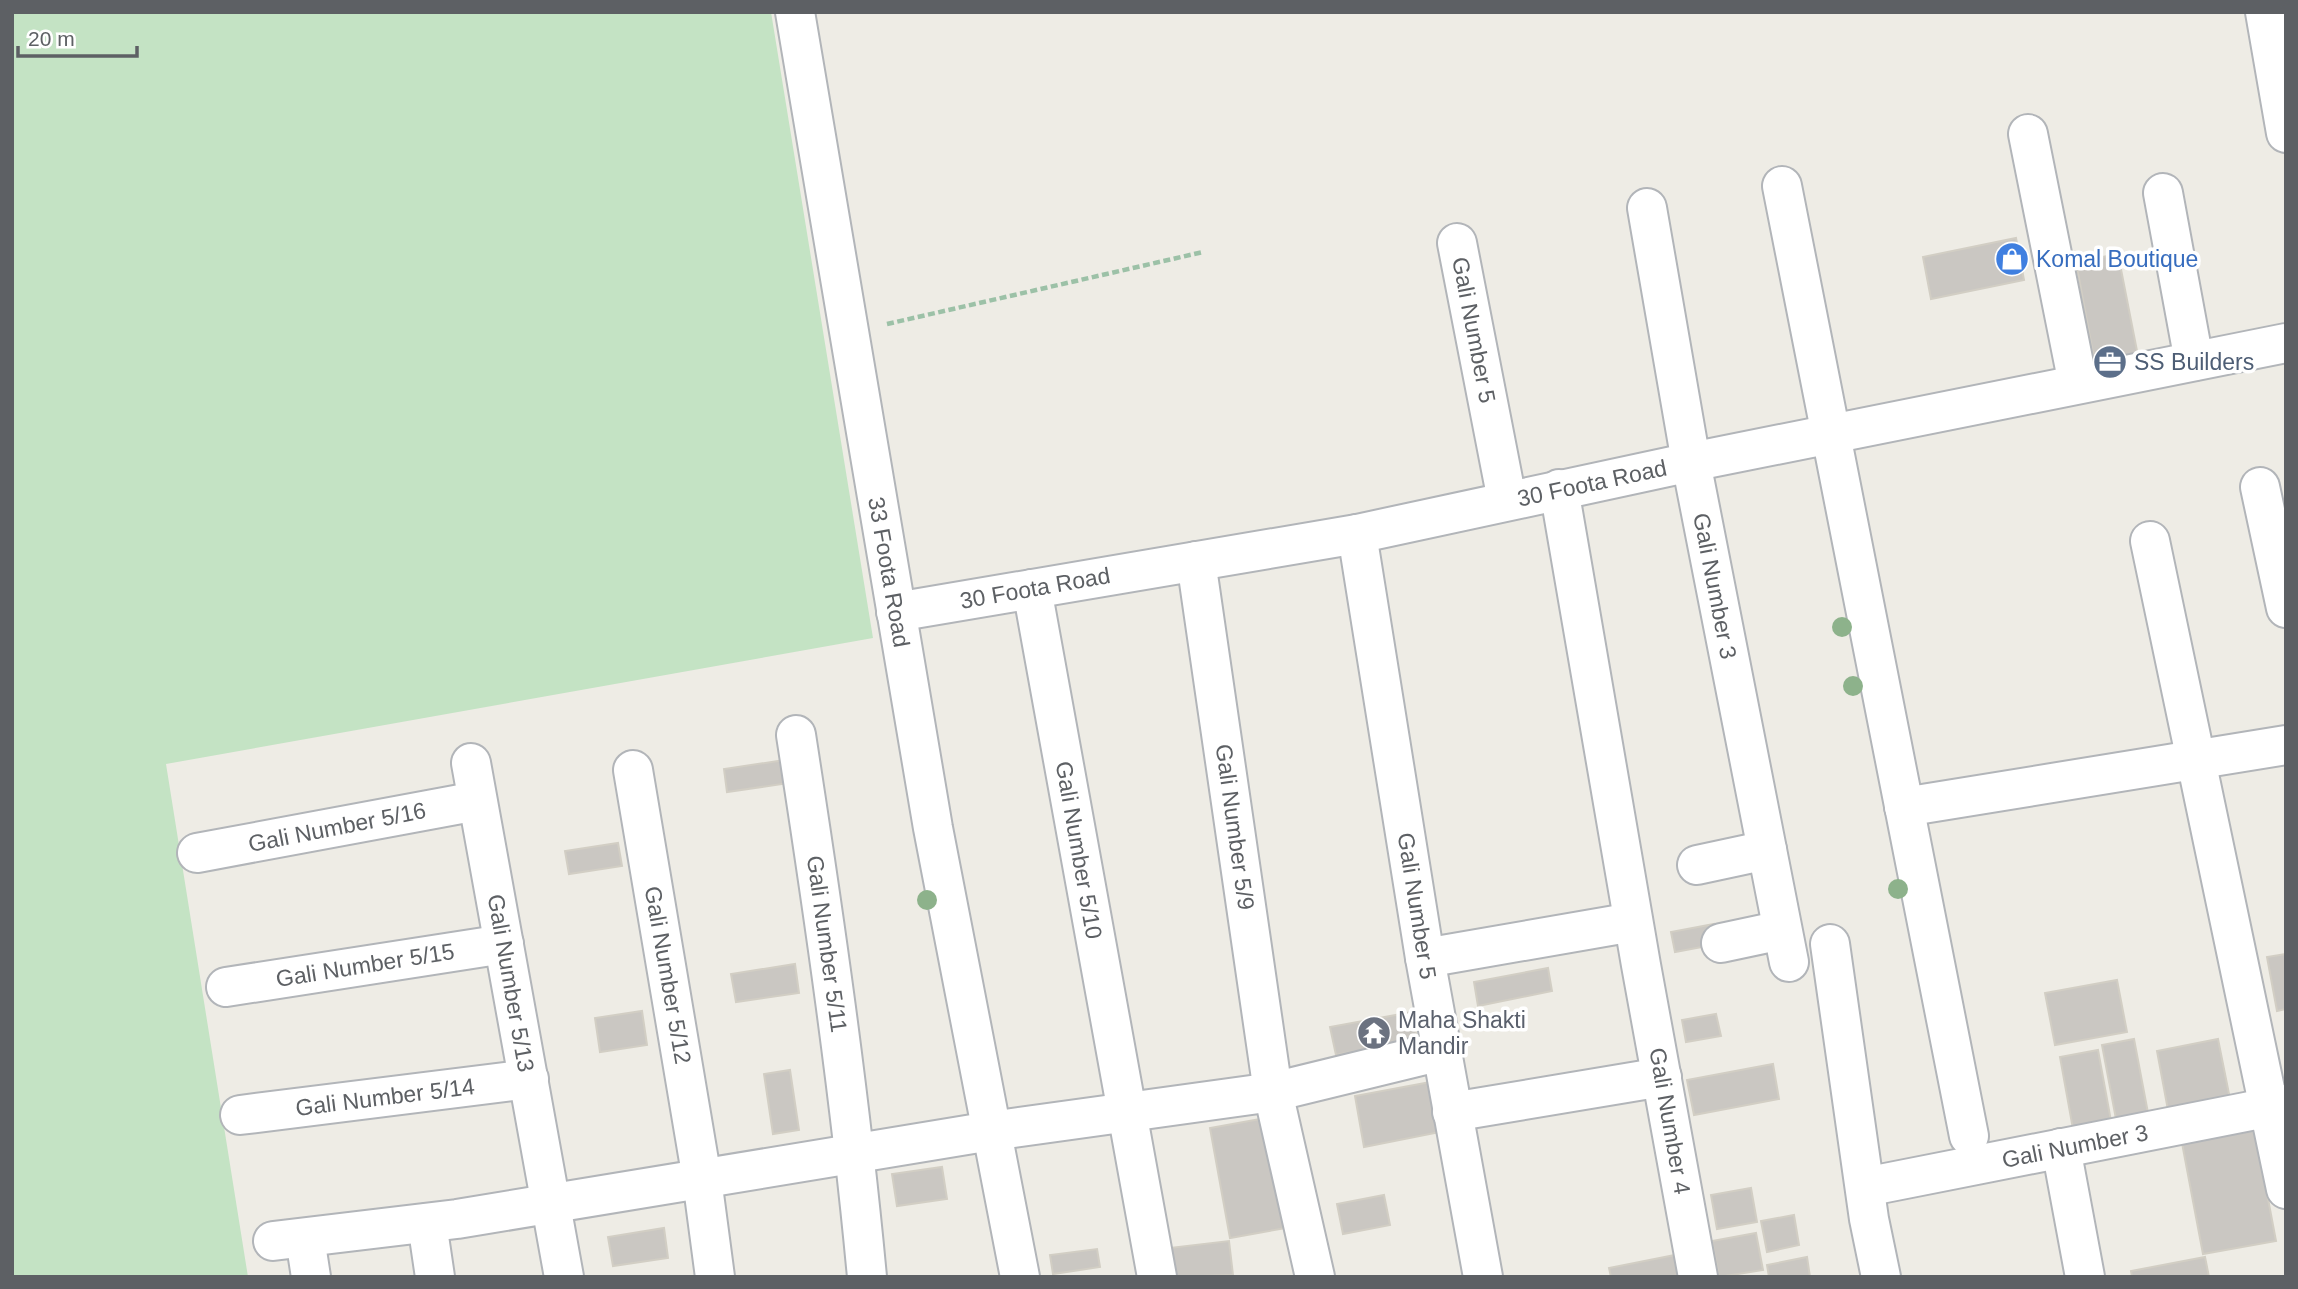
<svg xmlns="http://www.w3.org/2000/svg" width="2298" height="1289" font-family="Helvetica,sans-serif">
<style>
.green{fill:#c4e3c4}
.building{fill:#cac7c2;stroke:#d2cec4;stroke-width:2}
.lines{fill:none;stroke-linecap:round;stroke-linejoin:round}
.minor-casing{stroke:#b2b5b9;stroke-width:42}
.path{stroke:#9cc1a7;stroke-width:4.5;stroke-dasharray:7 3.5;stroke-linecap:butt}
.minor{stroke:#fff;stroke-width:38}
.tree{fill:#8db28b}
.labels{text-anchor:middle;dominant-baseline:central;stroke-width:7;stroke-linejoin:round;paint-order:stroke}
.shop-label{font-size:23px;fill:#366cbe;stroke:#fff;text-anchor:start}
.street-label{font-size:23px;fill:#5d6064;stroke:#fff}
.service-label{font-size:23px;fill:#4e5e75;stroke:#fff;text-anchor:start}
.worship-label{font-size:23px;fill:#5b616d;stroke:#fff;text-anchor:start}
</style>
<rect width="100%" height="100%" fill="#eeece5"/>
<path class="green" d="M 12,12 L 771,12 L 873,638 L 166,764 L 248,1277 L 12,1277 Z"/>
<g class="building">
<path d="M 2016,238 L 2024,280 L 1931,299 L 1923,257 Z"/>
<path d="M 2118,254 L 2139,361 L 2096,370 L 2076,262 Z"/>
<path d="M 785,760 L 789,783 L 727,792 L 724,769 Z"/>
<path d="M 618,843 L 622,866 L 569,874 L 565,851 Z"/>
<path d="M 1714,924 L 1718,944 L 1675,952 L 1671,932 Z"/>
<path d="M 2286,954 L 2286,1009 L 2277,1011 L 2267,957 Z"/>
<path d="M 795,964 L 799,993 L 736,1002 L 731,974 Z"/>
<path d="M 1548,968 L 1552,991 L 1478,1006 L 1474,982 Z"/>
<path d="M 2117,980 L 2127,1032 L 2055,1045 L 2045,993 Z"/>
<path d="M 642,1011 L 647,1045 L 600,1052 L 595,1018 Z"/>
<path d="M 1412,1012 L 1417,1039 L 1336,1055 L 1330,1027 Z"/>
<path d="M 1716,1014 L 1721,1036 L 1686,1042 L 1682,1020 Z"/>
<path d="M 2134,1039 L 2148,1113 L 2116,1119 L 2102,1045 Z"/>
<path d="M 2218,1039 L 2230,1099 L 2168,1110 L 2157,1051 Z"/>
<path d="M 2098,1050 L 2111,1121 L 2073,1129 L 2060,1057 Z"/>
<path d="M 1773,1064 L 1779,1099 L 1694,1115 L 1687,1080 Z"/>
<path d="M 790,1070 L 799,1130 L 773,1134 L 764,1074 Z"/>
<path d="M 1436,1081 L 1445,1131 L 1364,1147 L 1355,1096 Z"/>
<path d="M 1266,1118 L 1286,1228 L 1230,1238 L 1210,1128 Z"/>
<path d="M 2255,1130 L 2276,1241 L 2203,1254 L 2182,1143 Z"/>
<path d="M 942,1167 L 947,1199 L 897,1206 L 892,1174 Z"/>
<path d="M 1751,1188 L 1757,1222 L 1717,1229 L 1711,1195 Z"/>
<path d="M 1384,1195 L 1390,1225 L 1343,1234 L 1337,1204 Z"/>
<path d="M 1794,1215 L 1799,1245 L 1767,1252 L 1761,1221 Z"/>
<path d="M 664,1228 L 668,1258 L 613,1266 L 608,1237 Z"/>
<path d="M 1756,1233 L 1763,1270 L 1719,1277 L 1712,1241 Z"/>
<path d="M 1229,1241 L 1233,1275 L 1174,1277 L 1169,1248 Z"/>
<path d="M 1097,1249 L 1100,1267 L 1053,1274 L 1050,1255 Z"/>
<path d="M 1690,1252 L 1695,1277 L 1611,1277 L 1609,1268 Z"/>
<path d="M 1807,1257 L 1810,1277 L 1769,1277 L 1767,1265 Z"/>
<path d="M 2205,1257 L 2209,1277 L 2132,1277 L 2131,1271 Z"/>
</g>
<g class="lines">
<g class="minor-casing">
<g id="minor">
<path d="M 795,12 L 933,828 L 1020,1277"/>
<path d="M 2265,12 L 2286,133"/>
<path d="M 2028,134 L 2078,384"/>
<path d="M 1782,186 L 1969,1136"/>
<path d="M 2163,193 L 2194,361"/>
<path d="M 1647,208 L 1691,462 L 1789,962"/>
<path d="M 1457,243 L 1507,500"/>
<path d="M 2260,487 L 2286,608"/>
<path d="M 1559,489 L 1641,965 L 1698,1277"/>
<path d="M 1357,534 L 1425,958 L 1483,1277"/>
<path d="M 2150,541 L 2286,1189"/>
<path d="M 1196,561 L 1273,1092 L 1315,1277"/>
<path d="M 1032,589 L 1157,1277"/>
<path d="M 896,612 L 1357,534 L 1691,462 L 2286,343"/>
<path d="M 796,735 C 824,915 850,1095 867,1277"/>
<path d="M 471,763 L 564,1277"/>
<path d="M 633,770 L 702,1179 L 715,1277"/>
<path d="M 1904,807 L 2286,745"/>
<path d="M 197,853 L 477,801"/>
<path d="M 1697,865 L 1767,850"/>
<path d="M 1721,943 L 1782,930"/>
<path d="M 1830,944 L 1869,1219 L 1881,1277"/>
<path d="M 1425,958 L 1633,922"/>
<path d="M 226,987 L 504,944"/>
<path d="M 1452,1112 L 1662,1077"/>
<path d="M 240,1115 L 529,1079"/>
<path d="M 2061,1148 L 2085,1277"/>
<path d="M 1865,1187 L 2286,1104"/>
<path d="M 427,1223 L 435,1277"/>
<path d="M 305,1238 L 311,1277"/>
<path d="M 273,1241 L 457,1219 L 991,1131 L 1273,1092 L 1441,1051"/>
</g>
</g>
<path class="path" d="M 887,324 L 1203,252"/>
<use href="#minor" class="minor"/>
</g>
<g class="tree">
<circle cx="1842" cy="627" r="10"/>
<circle cx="1853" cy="686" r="10"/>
<circle cx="1898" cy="889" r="10"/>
<circle cx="927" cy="900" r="10"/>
</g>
<defs>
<g id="shop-disc" transform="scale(1.75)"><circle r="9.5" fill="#3f7fe0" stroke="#fff"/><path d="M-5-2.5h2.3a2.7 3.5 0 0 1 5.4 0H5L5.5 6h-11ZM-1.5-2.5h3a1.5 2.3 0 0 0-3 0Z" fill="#fff"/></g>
<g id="office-disc" transform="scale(1.75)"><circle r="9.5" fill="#5c6f8a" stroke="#fff"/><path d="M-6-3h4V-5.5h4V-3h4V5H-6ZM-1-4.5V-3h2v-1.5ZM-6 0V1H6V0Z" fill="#fff"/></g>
<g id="temple-disc" transform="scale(1.75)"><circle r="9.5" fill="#6b7280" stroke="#fff"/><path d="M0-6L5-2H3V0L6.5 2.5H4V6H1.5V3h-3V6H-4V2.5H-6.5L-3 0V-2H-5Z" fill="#fff"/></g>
</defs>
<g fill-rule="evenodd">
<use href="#shop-disc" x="2012" y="259"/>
<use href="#office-disc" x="2110" y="362"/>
<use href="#temple-disc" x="1374" y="1033"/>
</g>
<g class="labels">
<g class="shop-label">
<text x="2036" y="259">Komal Boutique</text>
</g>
<g class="street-label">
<text transform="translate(1474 330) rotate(79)">Gali Number 5</text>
<text transform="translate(1592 483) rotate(-12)">30 Foota Road</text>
<text transform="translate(889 572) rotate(80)">33 Foota Road</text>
<text transform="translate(1715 586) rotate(79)">Gali Number 3</text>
<text transform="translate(1035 588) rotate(-10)">30 Foota Road</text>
<text transform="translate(337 827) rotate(-11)">Gali Number 5/16</text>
<text transform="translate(1235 827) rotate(82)">Gali Number 5/9</text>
<text transform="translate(1079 850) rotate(80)">Gali Number 5/10</text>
<text transform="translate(1417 906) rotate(81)">Gali Number 5</text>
<text transform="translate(827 944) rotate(82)">Gali Number 5/11</text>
<text transform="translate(365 965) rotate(-9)">Gali Number 5/15</text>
<text transform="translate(668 975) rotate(80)">Gali Number 5/12</text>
<text transform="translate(511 983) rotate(80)">Gali Number 5/13</text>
<text transform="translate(385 1097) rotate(-7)">Gali Number 5/14</text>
<text transform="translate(1670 1121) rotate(80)">Gali Number 4</text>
<text transform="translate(2075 1146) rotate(-11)">Gali Number 3</text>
</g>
<g class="service-label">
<text x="2134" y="362">SS Builders</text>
</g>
<g class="worship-label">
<text x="1398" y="1020">Maha Shakti<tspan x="1398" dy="26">Mandir</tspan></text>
</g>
</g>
<rect width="2298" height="1289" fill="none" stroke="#5d6064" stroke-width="28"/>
<path d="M18 46v10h119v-10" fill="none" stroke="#5d6064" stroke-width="3.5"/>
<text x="28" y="46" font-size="21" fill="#5d6064" stroke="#ffffff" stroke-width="5" paint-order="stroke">20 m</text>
</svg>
